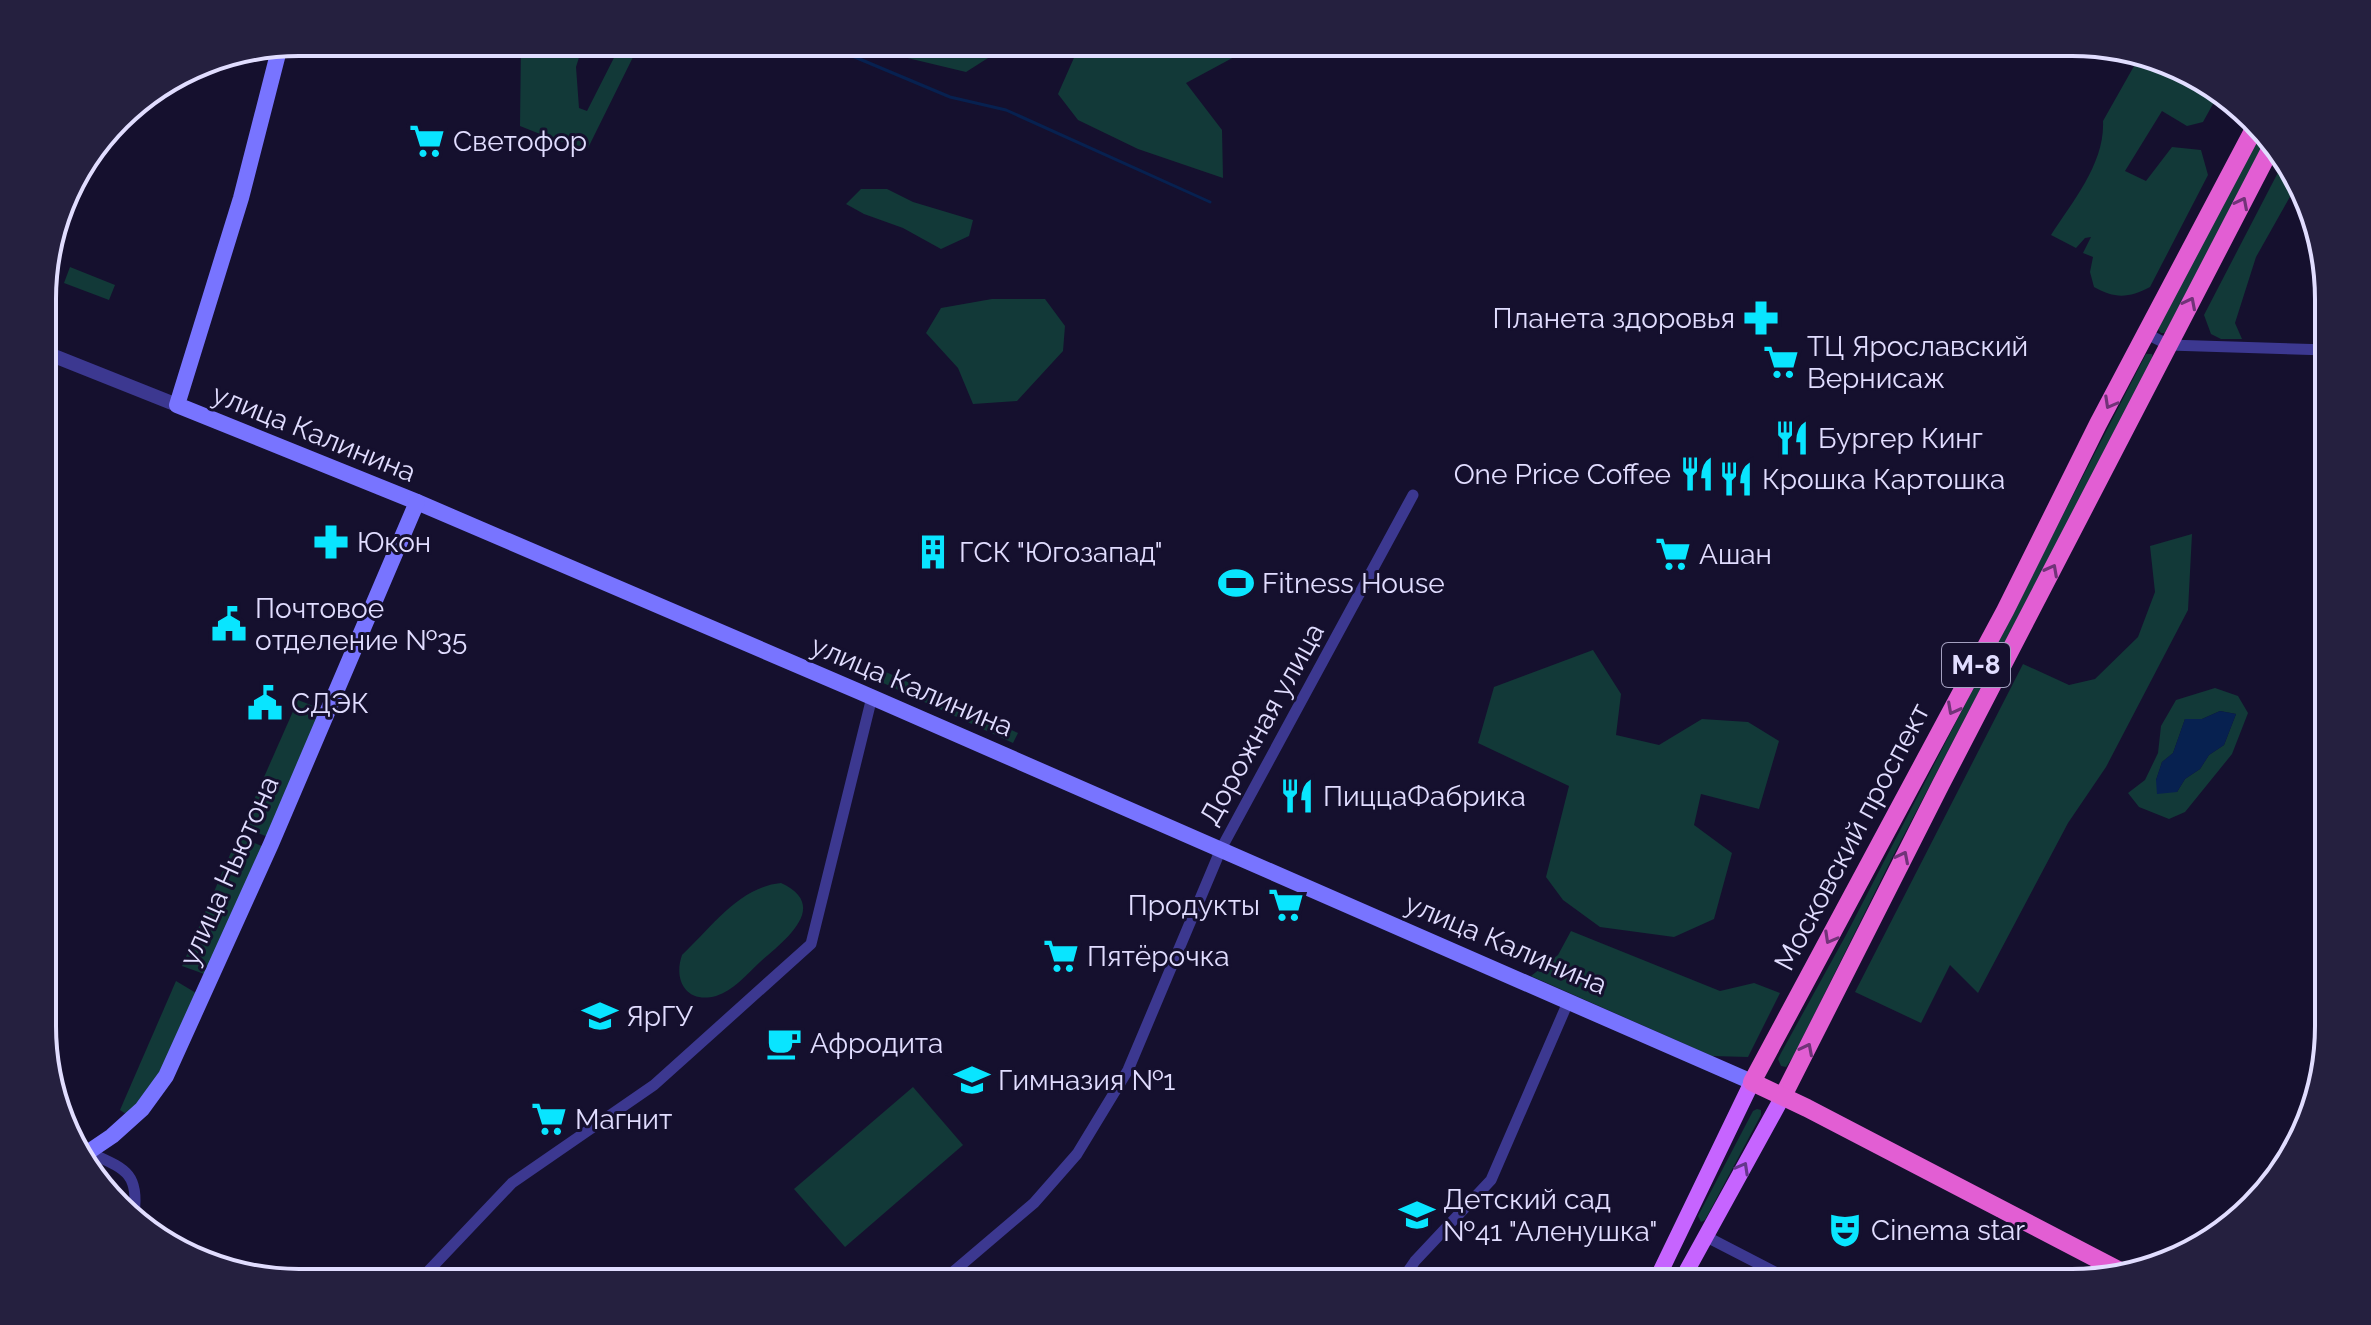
<svg xmlns="http://www.w3.org/2000/svg" width="2371" height="1325" font-family="Raleway,sans-serif">
<style>
.green{fill:#123938;fill-rule:evenodd}
.water{fill:#072150}
.lines{fill:none;stroke-linecap:round;stroke-linejoin:round}
.stream{stroke:#072150;stroke-width:3}
.minor{stroke:#3c3890;stroke-width:11}
.tertiary{stroke:#3c3890;stroke-width:14}
.secondary{stroke:#7874ff;stroke-width:16}
.primary{stroke:#c664ff;stroke-width:16}
.trunk{stroke:#e25ed3;stroke-width:18}
.oneway{stroke:#713378}
.oneway2{stroke:#65368c}
.labels{text-anchor:middle;dominant-baseline:central;stroke-width:6;stroke-linejoin:round;paint-order:stroke}
.shield{fill:#15102e;stroke:#a4a0c0;stroke-width:2}
.shield-label{font-size:26px;font-weight:bold;fill:#e1ddff}
.poi-label{font-size:28px;fill:#e1ddff;stroke:#15102e;text-anchor:start}
.street-label{font-size:28px;fill:#e1ddff;stroke:#15102e}
.rim{fill:none;stroke:#e1ddff;stroke-width:4}
</style>
<rect width="100%" height="100%" fill="#15102e"/>
<g class="green">
<path d="M 521,42 L 580,42 L 581,51 L 576,67 L 579,108 L 587,111 L 622,42 L 635,53 L 588,148 L 555,140 L 520,126 Z"/>
<path d="M 868,42 L 1000,42 L 999,51 L 966,72 L 895,55 Z"/>
<path d="M 1081,42 L 1262,42 L 1186,83 L 1222,130 L 1223,178 L 1138,149 L 1078,120 L 1058,94 Z"/>
<path d="M 2138,59 L 2200,76 L 2219,93 L 2203,122 L 2187,126 L 2162,111 L 2125,171 L 2146,181 L 2172,147 L 2201,150 L 2208,175 L 2150,287 C 2129,298 2115,299 2094,287 L 2090,272 L 2093,257 L 2083,253 L 2091,237 L 2085,238 L 2076,248 L 2051,235 C 2073,201 2105,163 2103,121 Z"/>
<path d="M 2260,132 L 2267,138 L 2165,333 L 2161,333 L 2158,329 Z"/>
<path d="M 2286,157 L 2296,186 L 2256,257 L 2235,323 L 2242,339 L 2221,339 L 2211,334 L 2204,315 Z"/>
<path d="M 861,189 L 887,189 L 913,202 L 973,220 L 969,236 L 941,249 L 903,228 L 864,214 L 846,204 Z"/>
<path d="M 70,267 L 115,285 L 109,300 L 64,283 Z"/>
<path d="M 992,299 L 1045,299 L 1065,326 L 1063,351 L 1017,401 L 973,404 L 958,368 L 926,333 L 941,308 Z"/>
<path d="M 2146,354 L 2152,354 L 2153,359 L 1893,856 L 1793,1057 L 1786,1067 L 1781,1066 L 1778,1059 L 1781,1053 L 1846,935 Z"/>
<path d="M 2192,534 L 2188,610 L 2106,767 L 2068,823 L 1978,993 L 1950,965 L 1921,1023 L 1855,992 L 2023,664 L 2069,685 L 2095,679 L 2138,637 L 2155,592 L 2150,546 Z"/>
<path d="M 1593,650 L 1621,694 L 1616,735 L 1659,745 L 1702,719 L 1748,722 L 1779,741 L 1759,809 L 1701,794 L 1694,825 L 1732,853 L 1714,919 L 1674,937 L 1600,927 L 1563,900 L 1546,877 L 1569,786 L 1478,743 L 1494,687 Z"/>
<path d="M 886,672 L 1018,733 L 1013,743 L 881,682 Z"/>
<path d="M 2215,688 L 2238,696 L 2248,713 L 2232,754 L 2185,812 L 2169,819 L 2139,807 L 2128,793 L 2145,780 L 2158,753 L 2161,726 L 2176,700 ZM 2220,711 L 2236,714 L 2224,745 L 2209,755 L 2200,769 L 2185,779 L 2177,792 L 2156,780 L 2162,762 L 2173,753 L 2185,719 L 2202,719 Z"/>
<path d="M 298,700 L 321,709 L 268,837 L 242,827 Z"/>
<path d="M 238,836 L 264,847 L 207,975 L 182,966 Z"/>
<path d="M 781,883 C 831,906 784,941 760,962 C 747,974 733,991 716,996 C 687,1004 673,981 682,955 C 711,928 739,887 781,883 Z"/>
<path d="M 1571,931 L 1720,991 L 1754,983 L 1780,993 L 1748,1057 L 1712,1056 L 1531,976 L 1558,955 Z"/>
<path d="M 176,981 L 196,993 L 158,1079 L 129,1116 L 120,1110 Z"/>
<path d="M 913,1087 L 963,1145 L 845,1247 L 794,1189 Z"/>
<path d="M 1757,1109 L 1761,1110 L 1761,1115 L 1705,1220 L 1701,1222 L 1698,1216 L 1753,1111 Z"/>
</g>
<path class="water" d="M 2220,711 L 2236,714 L 2224,745 L 2209,755 L 2200,769 L 2185,779 L 2177,792 L 2157,794 L 2156,780 L 2162,762 L 2173,753 L 2185,719 L 2202,719 Z"/>
<g class="lines">
<path class="stream" d="M 819,42 L 950,97 L 1006,110 L 1210,202"/>
<g class="minor">
<path d="M 2147,334 L 2169,345 L 2328,350"/>
<path d="M 88,1152 C 122,1168 140,1171 134,1214"/>
<path d="M 1705,1236 L 1796,1283"/>
<path d="M 417,1283 L 512,1183 L 654,1085 L 811,944 L 872,697"/>
<path d="M 940,1283 L 1034,1203 L 1077,1154 L 1128,1070 L 1221,849 L 1413,495"/>
<path d="M 1400,1283 L 1415,1261 L 1491,1180 L 1569,1000"/>
</g>
<path class="tertiary" d="M 44,352 L 177,405"/>
<g class="secondary">
<path d="M 280,46 L 241,198 L 177,405 L 417,502 L 860,692 L 1752,1082"/>
<path d="M 81,1157 L 112,1136 L 142,1109 L 166,1076 L 271,844 L 417,502"/>
</g>
<g class="primary">
<path d="M 1655,1283 L 1752,1082"/>
<path d="M 1680,1283 L 1783,1096"/>
</g>
<g class="trunk">
<path d="M 1783,1096 L 1941,784 L 2273,144"/>
<path d="M 2122,1272 L 1807,1108 L 1752,1082 L 2005,611 L 2098,424 L 2255,127"/>
</g>
</g>
<defs><path id="oneway-chevron" d="M-2-3.5L2.5 0L-2 3.5" fill="none" stroke-width="1.6" stroke-linecap="round" stroke-linejoin="round" transform="scale(2)"/></defs>
<g class="oneway">
<use href="#oneway-chevron" transform="translate(2242 203) rotate(-63)"/>
<use href="#oneway-chevron" transform="translate(2190 303) rotate(-63)"/>
<use href="#oneway-chevron" transform="translate(2110 403) rotate(119)"/>
<use href="#oneway-chevron" transform="translate(2052 570) rotate(-62)"/>
<use href="#oneway-chevron" transform="translate(1953 709) rotate(118)"/>
<use href="#oneway-chevron" transform="translate(1903 857) rotate(-63)"/>
<use href="#oneway-chevron" transform="translate(1830 938) rotate(119)"/>
<use href="#oneway-chevron" transform="translate(1807 1049) rotate(-63)"/>
</g>
<use class="oneway2" href="#oneway-chevron" transform="translate(1743 1168) rotate(-61)"/>
<defs>
<g id="supermarket-bare" transform="scale(2.76)"><path d="M-6-5.5h2.5l.6 2H6L4.5 2H-2.5L-4.4-4H-6ZM-1.5 3.2a1.3 1.3 0 1 0 .1 0ZM3 3.2a1.3 1.3 0 1 0 .1 0Z" fill="#09e5ff" stroke="#15102e" stroke-width="2.5" paint-order="stroke"/></g>
<g id="pharmacy-bare" transform="scale(2.76)"><path d="M-2-6h4v4h4v4h-4v4h-4v-4h-4v-4h4Z" fill="#09e5ff" stroke="#15102e" stroke-width="2.5" paint-order="stroke"/></g>
<g id="restaurant-bare" transform="scale(2.76)"><path d="M-5-6h1v4h1v-4h1v4h1v-4h1v5L-1.5 .5V6h-2V.5L-5-1ZM5-6V6H3V1.5H1.5Q1.5-4 5-6Z" fill="#09e5ff" stroke="#15102e" stroke-width="2.5" paint-order="stroke"/></g>
<g id="building-bare" transform="scale(2.76)"><path d="M-4-6H4V6H1V3H-1V6H-4ZM-2.5-4.3h1.7v1.8h-1.7ZM.8-4.3h1.7v1.8H.8ZM-2.5-1h1.7V.8h-1.7ZM.8-1h1.7V.8H.8Z" fill="#09e5ff" stroke="#15102e" stroke-width="2.5" paint-order="stroke"/></g>
<g id="stadium-bare" transform="scale(2.76)"><path d="M0-5a6.5 5 0 1 0 0 10a6.5 5 0 1 0 0-10ZM-3.5-1.8h7v3.6h-7Z" fill="#09e5ff" stroke="#15102e" stroke-width="2.5" paint-order="stroke"/></g>
<g id="civic-bare" transform="scale(2.76)"><path d="M-.6-6.5H3V-4.5H.6V-3L4-1V1h2V6H-6V1h2V-1L-.6-3ZM-1.2 2.5V6h2.4V2.5Z" fill="#09e5ff" stroke="#15102e" stroke-width="2.5" paint-order="stroke"/></g>
<g id="university-bare" transform="scale(2.76)"><path d="M0-5L7-2L0 1L-7-2ZM-4 1L0 2.5L4 1V4Q0 6-4 4Z" fill="#09e5ff" stroke="#15102e" stroke-width="2.5" paint-order="stroke"/></g>
<g id="cafe-bare" transform="scale(2.76)"><path d="M-5.5-4.5H6V0H3Q3 3.5 0 3.5H-2.5Q-5.5 3.5-5.5 0ZM3-3.2v2h1.7v-2ZM-6 4.5H4V6H-6Z" fill="#09e5ff" stroke="#15102e" stroke-width="2.5" paint-order="stroke"/></g>
<g id="school-bare" transform="scale(2.76)"><path d="M0-5L7-2L0 1L-7-2ZM-4 1L0 2.5L4 1V4Q0 6-4 4Z" fill="#09e5ff" stroke="#15102e" stroke-width="2.5" paint-order="stroke"/></g>
<g id="theatre-bare" transform="scale(2.76)"><path d="M-5-5.5Q0-4 5-5.5V0Q5 5 0 6Q-5 5-5 0ZM-3.3-2.5H-1v1.5H-3.3ZM1-2.5H3.3v1.5H1ZM-2.8 1Q0 5.5 2.8 1Z" fill="#09e5ff" stroke="#15102e" stroke-width="2.5" paint-order="stroke"/></g>
</defs>
<g fill-rule="evenodd">
<use href="#supermarket-bare" x="427" y="141"/>
<use href="#pharmacy-bare" x="1761" y="318"/>
<use href="#supermarket-bare" x="1781" y="362"/>
<use href="#restaurant-bare" x="1792" y="438"/>
<use href="#restaurant-bare" x="1697" y="474"/>
<use href="#restaurant-bare" x="1736" y="479"/>
<use href="#pharmacy-bare" x="331" y="542"/>
<use href="#building-bare" x="933" y="552"/>
<use href="#supermarket-bare" x="1673" y="554"/>
<use href="#stadium-bare" x="1236" y="583"/>
<use href="#civic-bare" x="229" y="624"/>
<use href="#civic-bare" x="265" y="703"/>
<use href="#restaurant-bare" x="1297" y="796"/>
<use href="#supermarket-bare" x="1286" y="905"/>
<use href="#supermarket-bare" x="1061" y="956"/>
<use href="#university-bare" x="600" y="1016"/>
<use href="#cafe-bare" x="784" y="1043"/>
<use href="#school-bare" x="972" y="1080"/>
<use href="#supermarket-bare" x="549" y="1119"/>
<use href="#school-bare" x="1417" y="1215"/>
<use href="#theatre-bare" x="1845" y="1230"/>
</g>
<g class="labels">
<rect class="shield" x="1942" y="643" width="68" height="44" rx="6"/>
<g class="shield-label">
<text x="1976" y="665">М-8</text>
</g>
<g class="poi-label">
<text x="453" y="141">Светофор</text>
<text x="1735" y="318" text-anchor="end">Планета здоровья</text>
<text x="1807" y="346">ТЦ Ярославский<tspan x="1807" dy="32">Вернисаж</tspan></text>
<text x="1818" y="438">Бургер Кинг</text>
<text x="1671" y="474" text-anchor="end">One Price Coffee</text>
<text x="1762" y="479">Крошка Картошка</text>
<text x="357" y="542">Юкон</text>
<text x="959" y="552">ГСК "Югозапад"</text>
<text x="1699" y="554">Ашан</text>
<text x="1262" y="583">Fitness House</text>
<text x="255" y="608">Почтовое<tspan x="255" dy="32">отделение №35</tspan></text>
<text x="291" y="703">СДЭК</text>
<text x="1323" y="796">ПиццаФабрика</text>
<text x="1260" y="905" text-anchor="end">Продукты</text>
<text x="1087" y="956">Пятёрочка</text>
<text x="626" y="1016">ЯрГУ</text>
<text x="810" y="1043">Афродита</text>
<text x="998" y="1080">Гимназия №1</text>
<text x="575" y="1119">Магнит</text>
<text x="1443" y="1199">Детский сад<tspan x="1443" dy="32">№41 "Аленушка"</tspan></text>
<text x="1871" y="1230">Cinema star</text>
</g>
<g class="street-label">
<text transform="translate(314 433) rotate(22)">улица Калинина</text>
<text transform="translate(912 686) rotate(23)">улица Калинина</text>
<text transform="translate(1262 724) rotate(-61)">Дорожная улица</text>
<text transform="translate(1852 837) rotate(-62)">Московский проспект</text>
<text transform="translate(229 871) rotate(-66)">улица Ньютона</text>
<text transform="translate(1506 944) rotate(23)">улица Калинина</text>
</g>
</g>
<path d="M0 0H2371V1325H0ZM299 56H2072A243 243 0 0 1 2315 299V1026A243 243 0 0 1 2072 1269H299A243 243 0 0 1 56 1026V299A243 243 0 0 1 299 56Z" fill="#25203f" fill-rule="evenodd"/>
<path class="rim" d="M299 56H2072A243 243 0 0 1 2315 299V1026A243 243 0 0 1 2072 1269H299A243 243 0 0 1 56 1026V299A243 243 0 0 1 299 56Z"/>
</svg>
